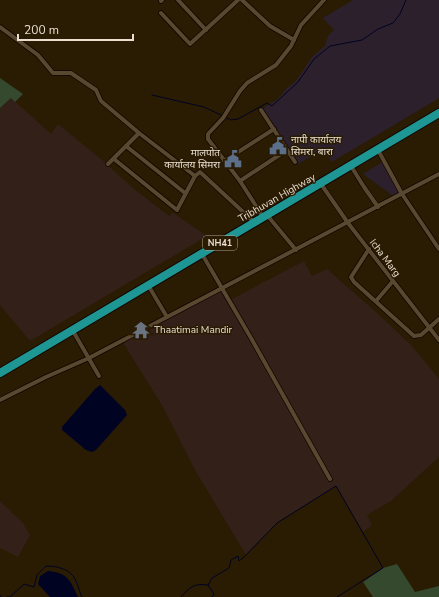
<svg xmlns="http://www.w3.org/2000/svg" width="439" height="597" font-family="'Nunito Sans','Noto Sans Devanagari',sans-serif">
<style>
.commercial{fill:#2d202d}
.industrial{fill:#322019}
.green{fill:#34492e}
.water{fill:#000322}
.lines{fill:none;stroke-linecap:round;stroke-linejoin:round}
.stream{stroke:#000322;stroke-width:1}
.street-casing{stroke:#120500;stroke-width:5.5}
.highway-casing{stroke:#120500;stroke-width:10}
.street{stroke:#594830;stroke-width:4}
.highway{stroke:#1e9693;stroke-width:8}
.labels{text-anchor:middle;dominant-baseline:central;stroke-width:3;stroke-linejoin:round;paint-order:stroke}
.shield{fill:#2a1b03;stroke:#b0a492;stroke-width:1}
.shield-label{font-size:9px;font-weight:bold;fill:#e9ded0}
.poi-label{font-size:10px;fill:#e9ded0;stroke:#2a1b03;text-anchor:start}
.street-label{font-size:10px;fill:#e9ded0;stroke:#2a1b03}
</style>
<rect width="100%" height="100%" fill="#2a1b03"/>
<g class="commercial">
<path d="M 353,0 L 439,0 L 439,98 L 332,162 L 323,149 L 298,164 L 287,150 L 262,109 L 278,99 L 287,88 L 296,81 L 312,57 L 325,46 L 328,36 L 334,30 L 323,18 Z"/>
<path d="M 384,161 L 402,194 L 396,198 L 363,174 Z"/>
</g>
<g class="industrial">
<path d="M 11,98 L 51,134 L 58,124 L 102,160 L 134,189 L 169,216 L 173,213 L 207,236 L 30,341 L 0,305 L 0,108 Z"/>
<path d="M 304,261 L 312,276 L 327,269 L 377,313 L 412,346 L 439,379 L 439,457 L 391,501 L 367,515 L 372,525 L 363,532 L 336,486 L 277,523 L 246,555 L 195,470 L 163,407 L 122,341 L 223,289 L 230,300 Z"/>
<path d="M 0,501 L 23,523 L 30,535 L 18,557 L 0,548 Z"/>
</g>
<g class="green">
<path d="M 0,78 L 23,94 L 15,102 L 11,98 L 0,108 Z"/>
<path d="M 397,564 L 415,592 L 439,586 L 439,597 L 373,597 L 363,582 L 383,568 Z"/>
</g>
<g class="water">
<path d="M 100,385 L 125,410 L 127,415 L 96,450 L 92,452 L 86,450 L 62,430 L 62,427 L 95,389 Z"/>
<path d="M 48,571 C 68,573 70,580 78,597 L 50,597 L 38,584 L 40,576 Z"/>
</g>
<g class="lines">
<g class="stream">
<path d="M 152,95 L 204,107 L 223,116"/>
<path d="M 225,117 L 231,120 L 238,119 L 267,103 L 272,106 L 298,82 L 314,59 L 330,46 L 362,40 L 378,29 L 393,23 L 400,14 L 406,0"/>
<path d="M 208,585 L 212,578 L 229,568 L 231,560 L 238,556 L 239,561 L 244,557 L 277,523 L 336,486 L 383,568 L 337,597"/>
<path d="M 0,595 L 1,597"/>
<path d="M 7,597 L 10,597 L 24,584 L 34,587 L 37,575 L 46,566 C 57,566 70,569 75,579 C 78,585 79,591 82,597"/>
<path d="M 181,597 C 190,587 194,583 208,585 L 214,594 L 212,597"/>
</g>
<g class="street-casing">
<g id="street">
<path d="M 178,0 L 206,30"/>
<path d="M 242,0 L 270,26 L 294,40"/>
<path d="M 161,1 L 162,0"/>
<path d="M 161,13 L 190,44 L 238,0"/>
<path d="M 0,27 L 38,55 L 53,73 L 71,73 L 96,90 L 101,101 L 139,133 L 195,176 L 200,172 L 254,222"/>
<path d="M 261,110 L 295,162"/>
<path d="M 126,146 L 185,193"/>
<path d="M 378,150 L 402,194 L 439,249"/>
<path d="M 114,159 L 177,210 L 195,176"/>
<path d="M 224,161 L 274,129"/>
<path d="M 108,164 L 139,133"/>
<path d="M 351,166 L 364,187 L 378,207"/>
<path d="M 240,181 L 287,150"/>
<path d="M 321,184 L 348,223 L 439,340"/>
<path d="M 267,215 L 296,250"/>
<path d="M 263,217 L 240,181 L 208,139 L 208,134 L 223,118 L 240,91 L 247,83 L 276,65 L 291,46 L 301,25 L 324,0"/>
<path d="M 369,249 L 353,274 L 351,277 L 354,282 L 414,336 L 421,335 L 439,319"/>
<path d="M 202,254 L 251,338 L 330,479"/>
<path d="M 148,285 L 167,317"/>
<path d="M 376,301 L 393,281"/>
<path d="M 73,331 L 99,376"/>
<path d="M 0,400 L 46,377 L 89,358 L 439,174"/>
</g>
</g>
<g class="highway-casing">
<path id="highway" d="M 0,373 L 439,113"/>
</g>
<use href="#street" class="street"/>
<use href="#highway" class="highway"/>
</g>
<defs>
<g id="civic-bare" transform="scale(1.38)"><path d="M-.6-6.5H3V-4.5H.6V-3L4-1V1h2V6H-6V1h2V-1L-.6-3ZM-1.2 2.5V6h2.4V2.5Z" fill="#5c6f8a" stroke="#2a1b03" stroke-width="2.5" paint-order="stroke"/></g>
<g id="temple-bare" transform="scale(1.38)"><path d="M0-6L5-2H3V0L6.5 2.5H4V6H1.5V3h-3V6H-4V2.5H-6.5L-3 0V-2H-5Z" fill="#6b7280" stroke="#2a1b03" stroke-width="2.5" paint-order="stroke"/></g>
</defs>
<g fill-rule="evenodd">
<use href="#civic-bare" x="278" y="146"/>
<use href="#civic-bare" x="233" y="159"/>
<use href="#temple-bare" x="141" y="330"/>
</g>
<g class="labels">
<rect class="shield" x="203" y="236" width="34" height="14" rx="3"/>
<g class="shield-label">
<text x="220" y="243">NH41</text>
</g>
<g class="poi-label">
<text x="291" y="140">नापी कार्यालय<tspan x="291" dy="12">सिमरा, बारा</tspan></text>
<text x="220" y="153" text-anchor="end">मालपोत<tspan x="220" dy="12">कार्यालय सिमरा</tspan></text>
<text x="154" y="330">Thaatimai Mandir</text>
</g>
<g class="street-label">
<text transform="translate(277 198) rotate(-30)">Tribhuvan Highway</text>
<text transform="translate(385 258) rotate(53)">Icha Marg</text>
</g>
</g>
<path d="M18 34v6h115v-6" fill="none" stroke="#e9ded0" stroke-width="2"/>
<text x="24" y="34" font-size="12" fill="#e9ded0" stroke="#2a1b03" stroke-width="3" paint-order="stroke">200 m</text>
</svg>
